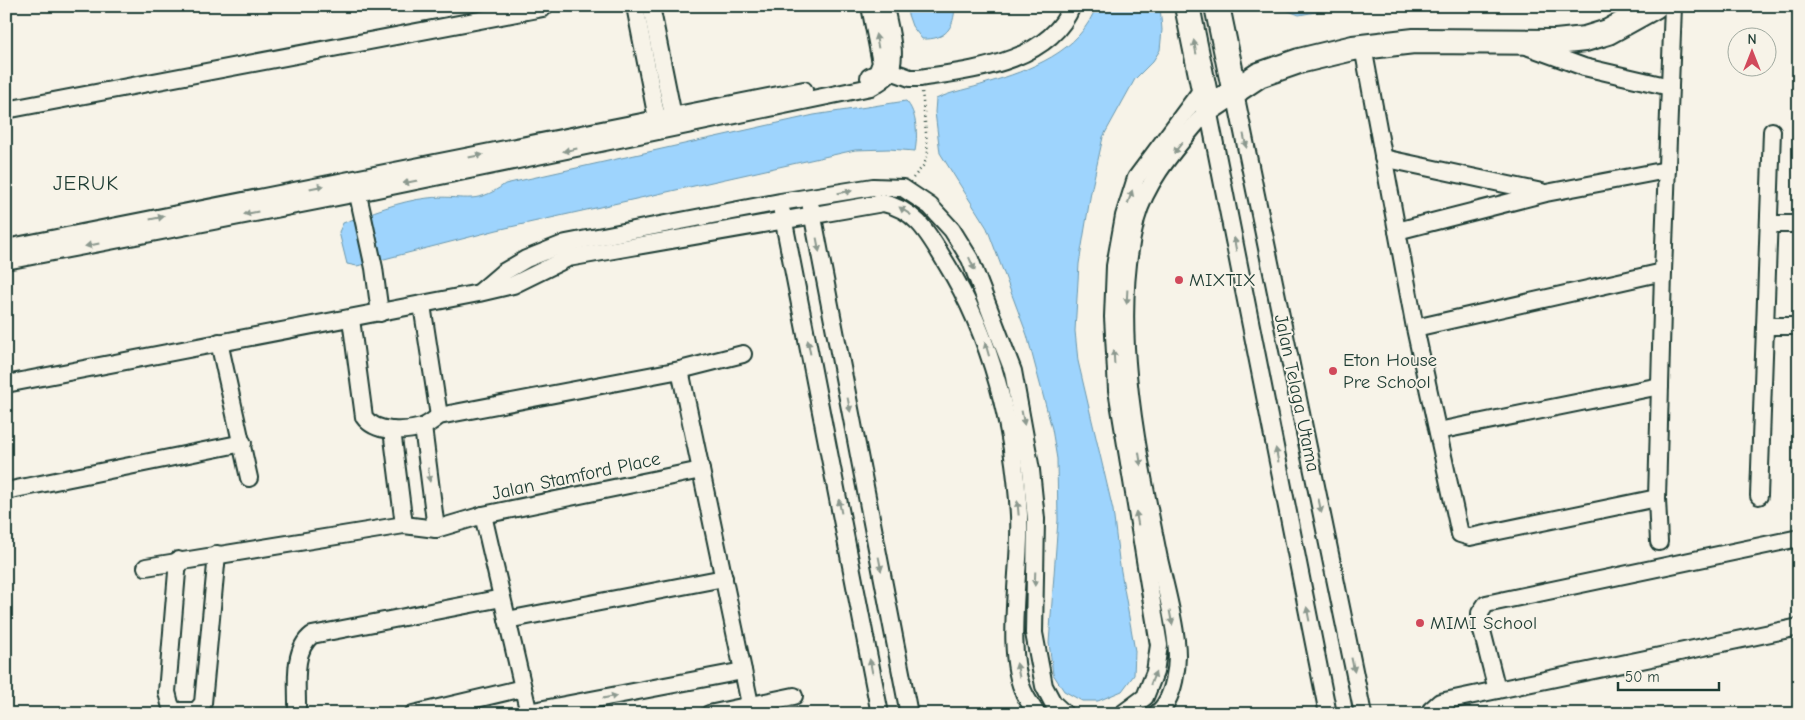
<svg xmlns="http://www.w3.org/2000/svg" width="1805" height="720" font-family="'Comic Neue',sans-serif">
<style>
.water{fill:#9ed4fd;stroke:#6b98ad}
.lines{fill:none;stroke-linecap:round;stroke-linejoin:round}
.street-casing{stroke:#1f3d34;stroke-width:20}
.secondary-casing{stroke:#1f3d34;stroke-width:28}
.path{stroke:#1f3d34;stroke-width:2.5;stroke-dasharray:1 4;stroke-linecap:butt}
.street{stroke:#f7f3e8;stroke-width:16}
.secondary{stroke:#f7f3e8;stroke-width:24}
.oneway{fill:#8b988e}
.poi-dot{fill:#d1495b;stroke:#f7f3e8;stroke-width:2}
.labels{text-anchor:middle;dominant-baseline:central;stroke-width:4;stroke-linejoin:round;paint-order:stroke}
.poi-label{font-size:19px;fill:#1f3d34;stroke:#f7f3e8;text-anchor:start}
.street-label{font-size:19px;fill:#1f3d34;stroke:#f7f3e8}
.quarter-label{font-size:21px;letter-spacing:1px;fill:#1f3d34;stroke:#f7f3e8}
</style>
<rect width="100%" height="100%" fill="#f7f3e8"/>
<filter id="ink" filterUnits="userSpaceOnUse"><feTurbulence type="fractalNoise" baseFrequency=".02" numOctaves="2"/><feDisplacementMap in="SourceGraphic" scale="10" xChannelSelector="R" yChannelSelector="G"/><feConvolveMatrix kernelMatrix="1 2 1 2 8 2 1 2 1" color-interpolation-filters="sRGB"/></filter>
<g filter="url(#ink)">
<g class="water">
<path d="M 905,6 L 955,6 C 954,28 946,40 922,39 L 912,26 Z"/>
<path d="M 1096,6 L 1160,6 L 1162,30 L 1160,50 L 1153,61 L 1135,79 L 1103,137 L 1091,192 L 1079,264 L 1075,331 L 1078,361 L 1113,510 L 1119,560 L 1135,651 L 1134,675 L 1122,691 L 1098,701 L 1082,701 L 1064,691 L 1053,674 L 1049,643 L 1058,520 L 1057,459 L 1052,429 L 1027,335 L 987,228 L 940,153 L 935,112 L 936,99 C 953,91 970,89 987,83 C 1029,70 1081,52 1096,6 Z"/>
<path d="M 1276,6 L 1349,6 L 1299,15 Z"/>
<path d="M 906,101 C 917,112 918,136 915,151 L 889,149 L 855,150 L 497,230 L 357,266 L 347,264 L 339,232 L 343,223 C 371,213 399,201 428,198 C 462,194 474,207 505,184 L 814,115 Z"/>
</g>
<g class="lines">
<g class="street-casing">
<g id="street">
<path d="M 635,6 L 659,129"/>
<path d="M 651,6 L 675,126"/>
<path d="M 1363,47 L 1415,328 L 1460,534 L 1470,537 L 1657,498"/>
<path d="M 1529,47 L 1584,67 L 1670,87"/>
<path d="M 880,67 L 910,78 L 920,78 C 972,70 1049,63 1072,6"/>
<path d="M 869,77 L 877,73 L 881,63 L 870,6"/>
<path d="M 1235,93 L 1363,714"/>
<path d="M 1208,109 L 1328,714"/>
<path d="M 6,110 L 543,8"/>
<path d="M 1383,158 L 1542,192"/>
<path d="M 355,181 L 374,268 L 380,313"/>
<path d="M 811,207 L 909,714"/>
<path d="M 782,212 L 880,714"/>
<path d="M 1769,224 L 1799,224"/>
<path d="M 1397,231 L 1546,193 L 1667,170"/>
<path d="M 6,248 L 804,90"/>
<path d="M 6,261 L 358,193 L 871,87 C 876,84 883,80 887,76 C 900,58 888,26 885,6"/>
<path d="M 481,291 L 502,273 L 526,259 L 566,243 L 780,202 L 873,187 L 903,188 L 930,206 L 952,230 L 970,259 L 1013,371 L 1031,470 L 1036,519 L 1034,633 L 1044,686 L 1053,703 L 1065,714"/>
<path d="M 422,305 L 439,416"/>
<path d="M 351,319 L 364,417 C 375,433 405,432 422,427 C 428,425 434,420 439,416 L 680,370 L 743,354"/>
<path d="M 1765,326 L 1799,326"/>
<path d="M 1415,328 L 1663,272"/>
<path d="M 219,342 L 249,478"/>
<path d="M 680,370 L 750,704"/>
<path d="M 6,384 L 479,293 L 513,285 L 568,258 L 883,203 C 917,210 929,235 946,263 C 992,337 1014,428 1019,515 C 1022,565 1003,652 1025,695 C 1028,701 1033,708 1037,714"/>
<path d="M 423,427 L 436,529"/>
<path d="M 392,430 L 404,525"/>
<path d="M 1438,431 L 1660,386"/>
<path d="M 6,491 L 243,443"/>
<path d="M 1759,496 L 1772,131"/>
<path d="M 483,515 L 529,714"/>
<path d="M 1659,542 L 1657,498 L 1663,272 L 1673,6"/>
<path d="M 178,560 L 167,692 L 170,704 L 174,711 L 196,711 L 203,703 L 217,554"/>
<path d="M 146,567 L 404,525 L 436,529 L 483,515 L 701,470"/>
<path d="M 507,620 L 724,578"/>
<path d="M 1497,690 L 1480,623 L 1480,613 L 1486,604 L 1799,538"/>
<path d="M 528,712 L 743,671"/>
<path d="M 297,714 C 298,689 291,651 312,635 L 502,598"/>
<path d="M 413,714 L 523,688"/>
<path d="M 709,714 L 794,696"/>
<path d="M 1122,714 L 1145,697 L 1155,672 L 1159,645 L 1117,390 L 1113,317 L 1115,266 L 1124,216 L 1136,178 L 1203,88"/>
<path d="M 1156,714 C 1175,700 1179,662 1176,641 C 1173,613 1165,586 1159,559 C 1138,453 1109,326 1136,219 C 1148,176 1181,143 1208,109"/>
<path d="M 1431,714 L 1431,710 L 1440,702 L 1799,627"/>
</g>
</g>
<g class="secondary-casing">
<g id="secondary">
<path d="M 1187,6 L 1208,109 L 1259,75 L 1299,61 L 1353,48 L 1414,41 L 1556,42 L 1585,39 L 1608,32 L 1655,6"/>
<path d="M 1217,6 L 1235,93"/>
</g>
</g>
<path class="path" d="M 913,178 L 924,165 L 928,154 L 922,91"/>
<use href="#street" class="street"/>
<use href="#secondary" class="secondary"/>
</g>
<defs><path id="oneway-solid" d="M-6-.8H1V-3.2L6.5 0L1 3.2V.8H-6Z" transform="scale(1.25)"/></defs>
<g class="oneway">
<use href="#oneway-solid" transform="translate(877 41) rotate(-101)"/>
<use href="#oneway-solid" transform="translate(1195 47) rotate(-101)"/>
<use href="#oneway-solid" transform="translate(1245 141) rotate(78)"/>
<use href="#oneway-solid" transform="translate(1178 148) rotate(128)"/>
<use href="#oneway-solid" transform="translate(570 150) rotate(169)"/>
<use href="#oneway-solid" transform="translate(476 156) rotate(-11)"/>
<use href="#oneway-solid" transform="translate(410 182) rotate(169)"/>
<use href="#oneway-solid" transform="translate(317 187) rotate(-11)"/>
<use href="#oneway-solid" transform="translate(845 192) rotate(-9)"/>
<use href="#oneway-solid" transform="translate(1130 197) rotate(-71)"/>
<use href="#oneway-solid" transform="translate(905 211) rotate(-146)"/>
<use href="#oneway-solid" transform="translate(251 213) rotate(169)"/>
<use href="#oneway-solid" transform="translate(157 218) rotate(-11)"/>
<use href="#oneway-solid" transform="translate(1235 244) rotate(-101)"/>
<use href="#oneway-solid" transform="translate(92 245) rotate(169)"/>
<use href="#oneway-solid" transform="translate(818 245) rotate(79)"/>
<use href="#oneway-solid" transform="translate(972 264) rotate(66)"/>
<use href="#oneway-solid" transform="translate(1127 297) rotate(93)"/>
<use href="#oneway-solid" transform="translate(809 347) rotate(-101)"/>
<use href="#oneway-solid" transform="translate(987 349) rotate(-106)"/>
<use href="#oneway-solid" transform="translate(1114 357) rotate(-93)"/>
<use href="#oneway-solid" transform="translate(849 405) rotate(79)"/>
<use href="#oneway-solid" transform="translate(1023 418) rotate(79)"/>
<use href="#oneway-solid" transform="translate(1277 455) rotate(-101)"/>
<use href="#oneway-solid" transform="translate(1140 459) rotate(81)"/>
<use href="#oneway-solid" transform="translate(429 475) rotate(83)"/>
<use href="#oneway-solid" transform="translate(840 506) rotate(-101)"/>
<use href="#oneway-solid" transform="translate(1320 506) rotate(78)"/>
<use href="#oneway-solid" transform="translate(1018 508) rotate(-95)"/>
<use href="#oneway-solid" transform="translate(1137 518) rotate(-100)"/>
<use href="#oneway-solid" transform="translate(880 564) rotate(79)"/>
<use href="#oneway-solid" transform="translate(1035 579) rotate(92)"/>
<use href="#oneway-solid" transform="translate(1308 614) rotate(-101)"/>
<use href="#oneway-solid" transform="translate(1171 618) rotate(79)"/>
<use href="#oneway-solid" transform="translate(1353 665) rotate(78)"/>
<use href="#oneway-solid" transform="translate(871 666) rotate(-101)"/>
<use href="#oneway-solid" transform="translate(1018 670) rotate(-101)"/>
<use href="#oneway-solid" transform="translate(1153 678) rotate(-69)"/>
<use href="#oneway-solid" transform="translate(610 697) rotate(-11)"/>
</g>
</g>
<g class="poi-dot">
<circle cx="1179" cy="280" r="5"/>
<circle cx="1333" cy="371" r="5"/>
<circle cx="1420" cy="623" r="5"/>
</g>
<g class="labels">
<g class="poi-label">
<text x="1189" y="280">MIXTIX</text>
<text x="1343" y="360">Eton House<tspan x="1343" dy="22">Pre School</tspan></text>
<text x="1430" y="623">MIMI School</text>
</g>
<g class="street-label">
<text transform="translate(1297 393) rotate(78)">Jalan Telaga Utama</text>
<text transform="translate(576 476) rotate(-12)">Jalan Stamford Place</text>
</g>
<g class="quarter-label">
<text x="86" y="183">JERUK</text>
</g>
</g>
<rect width="1805" height="720" fill="none" stroke="#f7f3e8" stroke-width="25"/>
<rect x="12" y="12" width="1780" height="695" fill="none" stroke="#1f3d34" stroke-width="2" filter="url(#ink)"/>
<g transform="translate(1752 52)"><circle r="24" fill="#f7f3e8" stroke="#a1aaa0"/>
<path d="M0-4L9 19L0 12L-9 19Z" fill="#d1495b"/>
<text y="-8" font-size="14" font-weight="bold" text-anchor="middle" fill="#1f3d34">N</text>
</g>
<path d="M1618 682v8h101v-8" fill="none" stroke="#1f3d34" stroke-width="2.5"/>
<text x="1625" y="682" font-size="15" fill="#1f3d34" stroke="#f7f3e8" stroke-width="4" paint-order="stroke">50 m</text>
</svg>
